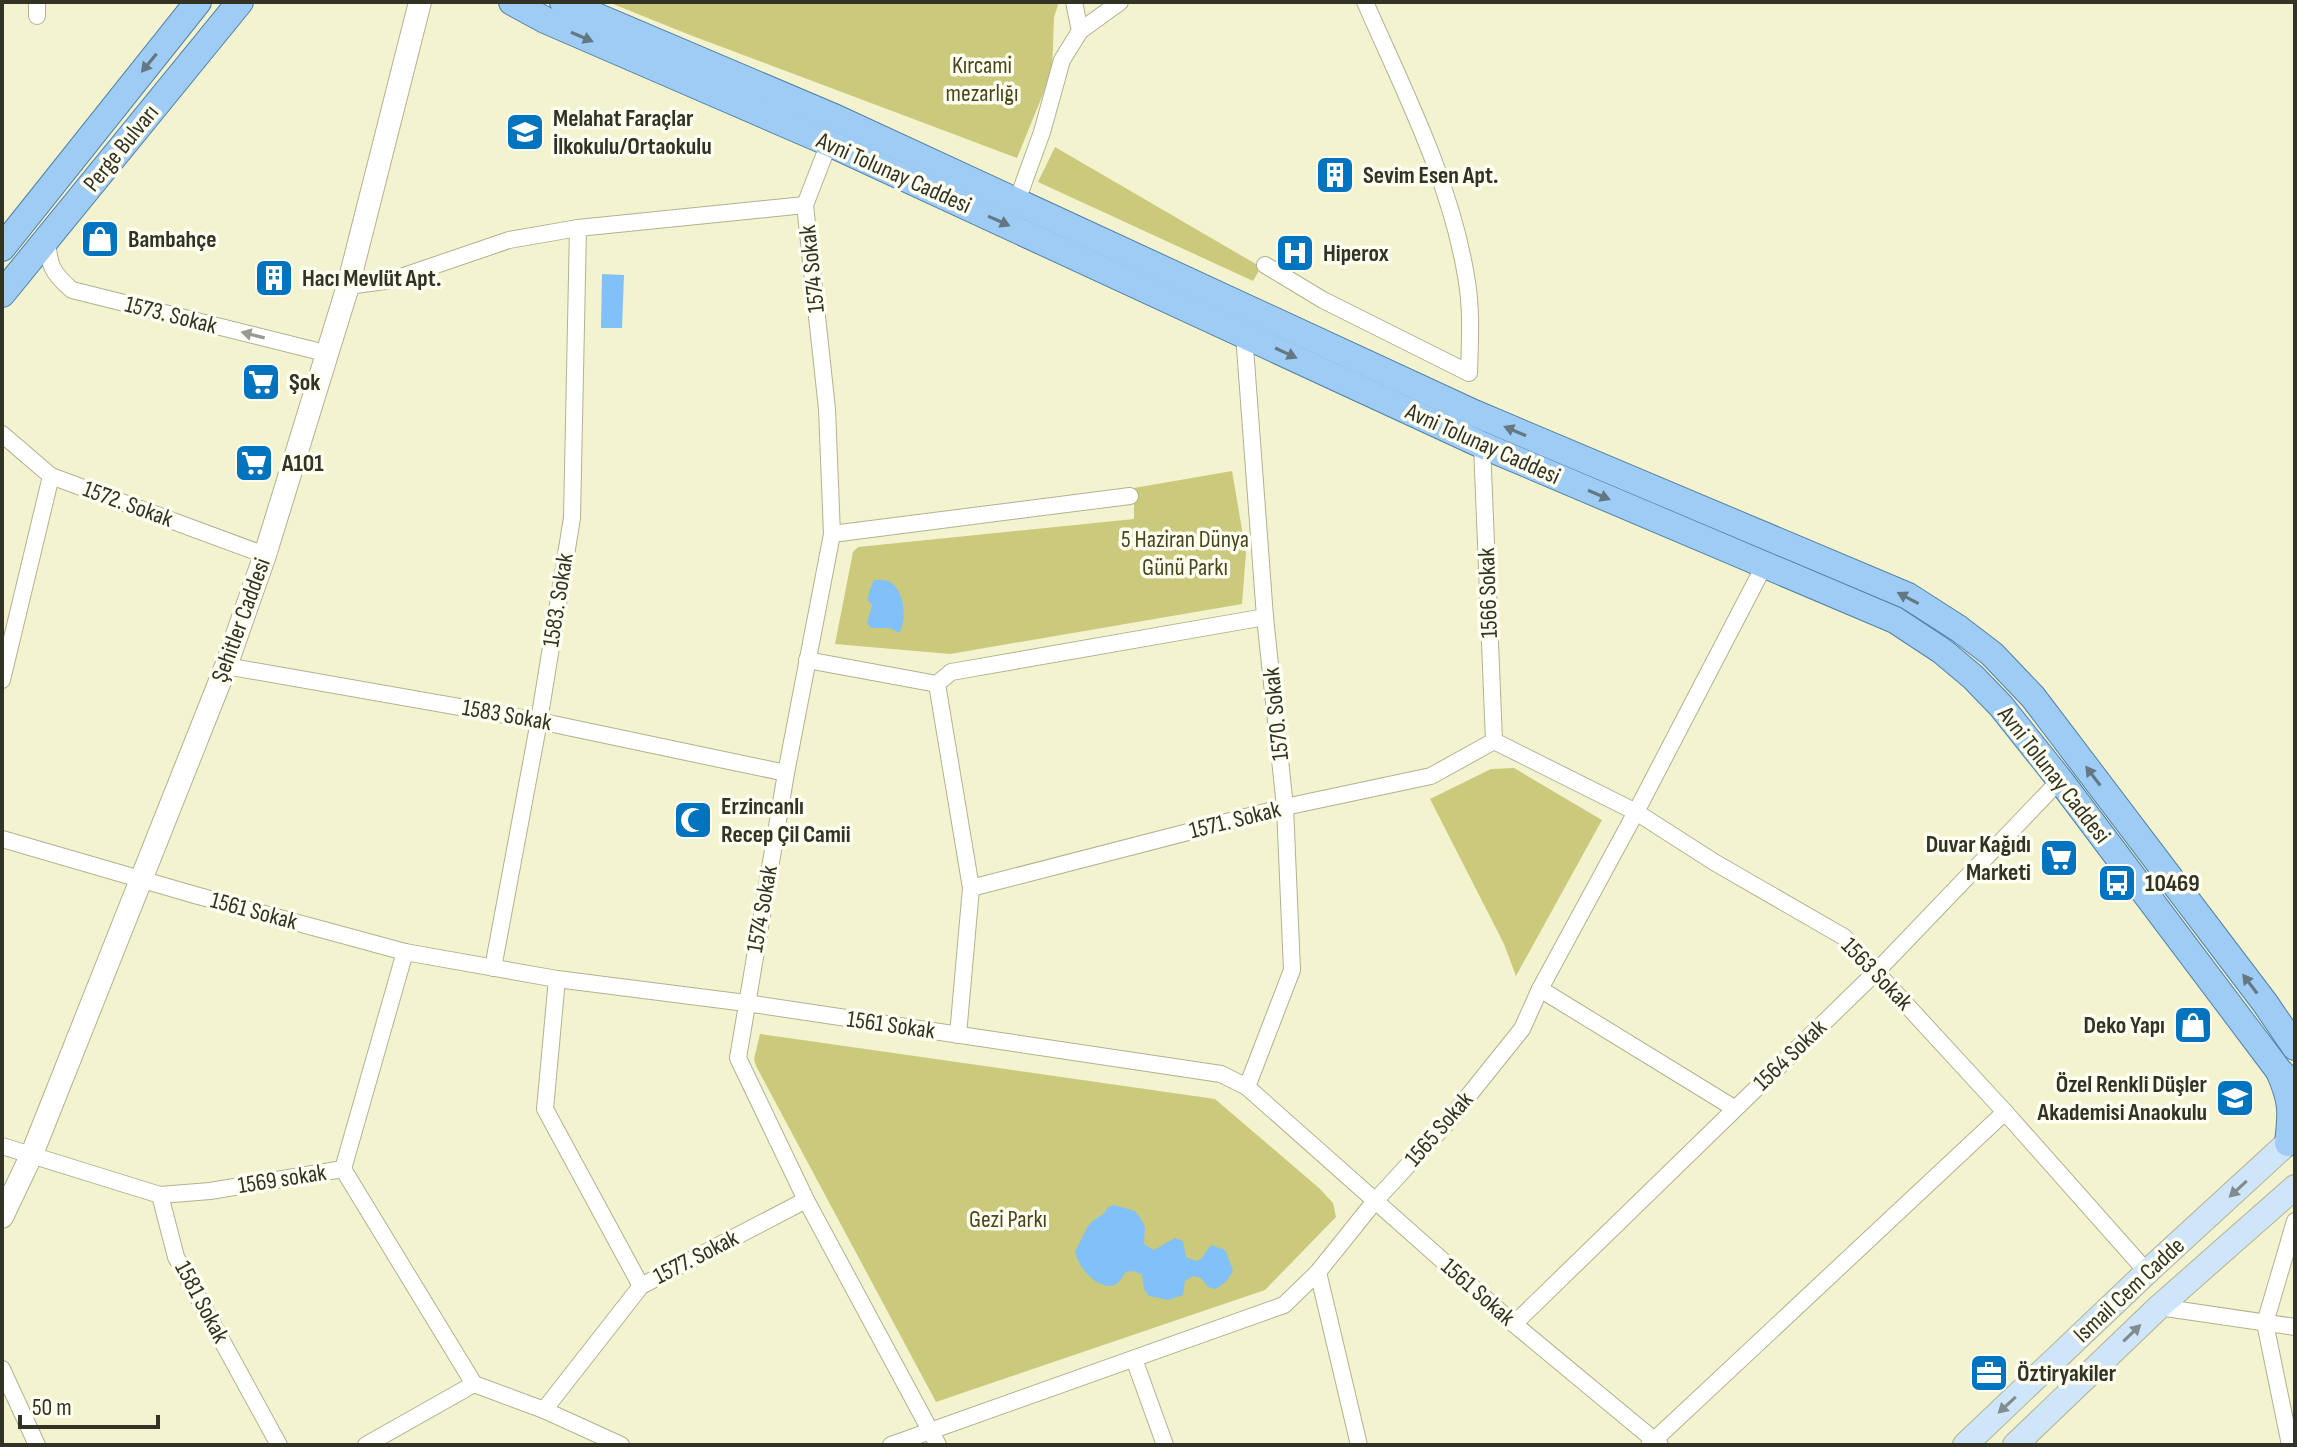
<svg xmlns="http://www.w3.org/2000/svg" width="2297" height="1447" font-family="'Sofia Sans Condensed',sans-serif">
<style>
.green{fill:#cbca7c}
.water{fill:#82c0f9}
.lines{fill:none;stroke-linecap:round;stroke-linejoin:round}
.minor-casing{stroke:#b2b290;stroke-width:18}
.tertiary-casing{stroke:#b2b290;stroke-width:24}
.secondary-casing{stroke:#b2b290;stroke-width:26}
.primary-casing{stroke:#5080a8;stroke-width:28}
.minor{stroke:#fff;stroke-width:16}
.tertiary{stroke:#fff;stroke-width:22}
.secondary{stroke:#cfe6fa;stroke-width:24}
.primary{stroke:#9fccf5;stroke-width:26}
.oneway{fill:#647883}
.oneway2{fill:#999992}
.oneway3{fill:#818c90}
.labels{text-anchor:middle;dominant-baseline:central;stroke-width:7;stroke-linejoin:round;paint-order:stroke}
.park-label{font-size:24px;fill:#47461a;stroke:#fffff1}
.poi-label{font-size:24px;font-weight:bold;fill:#333325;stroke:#fffff1;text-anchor:start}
.street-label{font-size:24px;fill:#333325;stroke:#fffff1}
</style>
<rect width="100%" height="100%" fill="#f3f3d0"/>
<g class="green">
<path d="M 608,2 L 1059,2 L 1054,17 L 1052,72 L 1017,158 L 690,35 Z"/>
<path d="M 1055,147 L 1261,267 L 1253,281 L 1038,182 Z"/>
<path d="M 1232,471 L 1246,553 L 1242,604 L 950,654 L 835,644 L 853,552 L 858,547 L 1134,519 L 1134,488 Z"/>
<path d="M 1514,768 L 1602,820 L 1516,976 L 1504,944 L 1430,799 L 1491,769 Z"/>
<path d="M 760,1034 L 1215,1099 L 1319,1188 L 1333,1203 L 1336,1217 L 1265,1290 L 936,1402 L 756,1066 L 754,1059 Z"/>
</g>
<g class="water">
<path d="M 602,274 L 624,275 L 622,328 L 601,328 Z"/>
<path d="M 874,580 C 881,580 888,579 893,584 C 905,595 907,621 899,633 L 890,628 L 871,628 L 867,623 L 872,605 L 868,600 L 869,592 Z"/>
<path d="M 1114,1205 L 1135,1211 L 1141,1219 L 1145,1227 L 1144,1244 L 1154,1250 L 1175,1238 L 1183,1241 L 1186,1257 L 1196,1261 L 1201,1259 L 1211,1245 L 1225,1250 L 1233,1270 C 1229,1279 1224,1285 1215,1289 L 1208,1287 L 1201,1278 L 1193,1276 L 1185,1281 L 1183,1295 L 1168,1300 L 1149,1296 L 1144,1289 L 1142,1275 L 1134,1271 L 1126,1272 C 1123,1275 1121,1280 1118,1283 C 1100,1295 1077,1266 1075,1251 C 1081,1243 1085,1227 1093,1221 C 1100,1215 1104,1216 1107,1208 Z"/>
</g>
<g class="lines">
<g class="minor-casing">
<g id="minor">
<path d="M 1074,2 L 1080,31"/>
<path d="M 37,16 L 37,2"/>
<path d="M 829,143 L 805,205 L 827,409 L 832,534 L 786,773 L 738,1058 L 806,1200 L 938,1445"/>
<path d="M 1017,201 L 1042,132 L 1062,60 L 1080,31 L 1120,2"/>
<path d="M 47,238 C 49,265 51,272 72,290 L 329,354"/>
<path d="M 1265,265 L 1323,300 L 1469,373 C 1470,341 1472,308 1466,276 C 1450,180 1404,91 1365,2"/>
<path d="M 348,286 L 392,280 L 509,240 L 578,228 L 805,205"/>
<path d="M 1244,334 L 1265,617 L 1285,807 L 1292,970 L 1247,1087"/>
<path d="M 2,434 L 51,476 L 265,555"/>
<path d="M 1482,445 L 1494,741"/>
<path d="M 832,534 L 1130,496"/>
<path d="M 807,660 L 937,684 L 951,672 L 1265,617"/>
<path d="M 226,666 L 539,721 L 786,773"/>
<path d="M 2,680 L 51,476"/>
<path d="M 937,684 L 971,888 L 958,1035"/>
<path d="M 1494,741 L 1636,812 L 1714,862 L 1844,937 L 2005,1112 L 2147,1272"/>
<path d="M 2,839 L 195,895 L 405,952 L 557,979 L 746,1003 L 1221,1074 L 1247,1087 L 1514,1324 L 1660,1445"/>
<path d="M 971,888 L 1285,807 L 1431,776 L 1494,741"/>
<path d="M 493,968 L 539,721 L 572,518 L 578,228"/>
<path d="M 557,979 L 545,1109 L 641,1286"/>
<path d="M 1540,989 L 1734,1108"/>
<path d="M 2,1146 L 160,1195 L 210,1191 L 343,1169 L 405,952"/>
<path d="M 343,1169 L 474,1384 L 544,1410 L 621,1445"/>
<path d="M 160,1195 L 176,1257 L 279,1445"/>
<path d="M 1318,1272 L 1359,1445"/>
<path d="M 2159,1307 L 2295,1327"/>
<path d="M 1514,1324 L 1877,971 L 2060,780"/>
<path d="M 1134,1359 L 1165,1445"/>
<path d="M 2,1369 L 37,1445"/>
<path d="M 544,1410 L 641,1286 L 806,1200"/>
<path d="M 366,1445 L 474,1384"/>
<path d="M 891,1445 L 1284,1305 L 1318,1272 L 1375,1201 L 1445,1125 L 1522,1029 L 1540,989 L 1636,812 L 1764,566"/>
<path d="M 1649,1445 L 2005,1112"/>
<path d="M 2290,1445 L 2265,1323 L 2295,1221"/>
</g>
</g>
<g class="tertiary-casing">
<path id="tertiary" d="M 2,1217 L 32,1154 L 226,666 L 265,555 L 348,286 L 420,2"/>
</g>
<g class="secondary-casing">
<g id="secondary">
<path d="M 1965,1445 L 2147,1272 L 2295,1136"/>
<path d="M 2015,1445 L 2159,1307 L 2295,1187"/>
</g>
</g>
<g class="primary-casing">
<g id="primary">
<path d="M 512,2 L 545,20 L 829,143 L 1482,445 L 1895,620 L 1942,651 L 1973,677 L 2001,706 L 2060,780 L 2279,1071 L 2295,1086"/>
<path d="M 563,2 L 836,118 L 1474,413 L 1908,596 L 1958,628 L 1992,654 L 2033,697 L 2265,1003 L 2295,1047"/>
<path d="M 2,248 L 198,2"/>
<path d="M 2,294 L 240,2"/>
<path d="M 2279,1071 C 2292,1101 2292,1110 2288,1143"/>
</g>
</g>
<use href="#minor" class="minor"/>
<use href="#tertiary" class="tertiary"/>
<use href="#secondary" class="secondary"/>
<use href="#primary" class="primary"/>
</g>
<defs><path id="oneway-solid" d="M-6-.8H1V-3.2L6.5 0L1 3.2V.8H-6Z" transform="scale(2)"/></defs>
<g class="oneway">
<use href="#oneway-solid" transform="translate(582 37) rotate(23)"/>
<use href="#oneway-solid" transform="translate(149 63) rotate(129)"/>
<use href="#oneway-solid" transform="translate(999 221) rotate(24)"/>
<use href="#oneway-solid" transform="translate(1286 353) rotate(25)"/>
<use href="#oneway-solid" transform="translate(1515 431) rotate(-157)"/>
<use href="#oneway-solid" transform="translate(1599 495) rotate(23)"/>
<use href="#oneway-solid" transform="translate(1908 598) rotate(-152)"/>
<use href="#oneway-solid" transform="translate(2093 776) rotate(-127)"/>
<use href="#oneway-solid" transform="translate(2250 984) rotate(-127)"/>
</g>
<use class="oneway2" href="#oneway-solid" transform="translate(253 335) rotate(-166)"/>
<g class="oneway3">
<use href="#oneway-solid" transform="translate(2238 1189) rotate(137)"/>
<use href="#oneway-solid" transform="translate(2132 1333) rotate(-44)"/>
<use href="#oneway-solid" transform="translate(2007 1405) rotate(137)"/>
</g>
<defs>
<g id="school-square" transform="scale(2)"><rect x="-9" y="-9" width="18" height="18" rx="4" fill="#0074be" stroke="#fffff1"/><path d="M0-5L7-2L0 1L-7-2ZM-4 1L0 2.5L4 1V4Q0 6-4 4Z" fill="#fff"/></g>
<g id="building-square" transform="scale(2)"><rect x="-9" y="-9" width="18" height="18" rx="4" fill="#0074be" stroke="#fffff1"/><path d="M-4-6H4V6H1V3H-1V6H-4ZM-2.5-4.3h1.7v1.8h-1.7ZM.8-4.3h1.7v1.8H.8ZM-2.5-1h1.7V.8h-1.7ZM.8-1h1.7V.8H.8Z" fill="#fff"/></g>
<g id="shop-square" transform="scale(2)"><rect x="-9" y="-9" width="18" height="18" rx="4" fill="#0074be" stroke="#fffff1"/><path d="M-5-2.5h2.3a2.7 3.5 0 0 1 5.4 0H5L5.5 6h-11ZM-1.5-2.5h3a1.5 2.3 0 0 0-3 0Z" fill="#fff"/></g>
<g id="hospital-square" transform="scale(2)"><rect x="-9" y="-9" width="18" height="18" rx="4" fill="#0074be" stroke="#fffff1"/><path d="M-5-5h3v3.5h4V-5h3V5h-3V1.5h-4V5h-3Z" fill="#fff"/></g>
<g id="supermarket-square" transform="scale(2)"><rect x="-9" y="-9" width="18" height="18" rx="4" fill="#0074be" stroke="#fffff1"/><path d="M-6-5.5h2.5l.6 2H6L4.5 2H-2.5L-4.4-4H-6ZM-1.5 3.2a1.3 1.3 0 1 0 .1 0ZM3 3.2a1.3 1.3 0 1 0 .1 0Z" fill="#fff"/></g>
<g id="mosque-square" transform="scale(2)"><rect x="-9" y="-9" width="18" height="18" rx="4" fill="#0074be" stroke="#fffff1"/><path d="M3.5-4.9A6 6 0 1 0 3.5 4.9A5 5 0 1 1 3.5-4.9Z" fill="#fff"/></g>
<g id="bus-square" transform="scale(2)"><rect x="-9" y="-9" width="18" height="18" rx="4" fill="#0074be" stroke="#fffff1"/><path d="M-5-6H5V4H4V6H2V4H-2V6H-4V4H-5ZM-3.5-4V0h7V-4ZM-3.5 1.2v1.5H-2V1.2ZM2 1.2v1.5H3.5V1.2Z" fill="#fff"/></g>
<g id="office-square" transform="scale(2)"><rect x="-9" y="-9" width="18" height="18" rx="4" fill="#0074be" stroke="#fffff1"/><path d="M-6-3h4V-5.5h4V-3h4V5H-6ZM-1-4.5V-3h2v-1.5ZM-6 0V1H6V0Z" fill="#fff"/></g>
</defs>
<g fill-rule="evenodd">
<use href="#school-square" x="525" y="132"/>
<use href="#building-square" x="1335" y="175"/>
<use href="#shop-square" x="100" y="239"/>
<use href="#hospital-square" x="1295" y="253"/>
<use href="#building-square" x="274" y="278"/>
<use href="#supermarket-square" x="261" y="382"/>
<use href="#supermarket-square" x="254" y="463"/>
<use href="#mosque-square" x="693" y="820"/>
<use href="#supermarket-square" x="2059" y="858"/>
<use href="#bus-square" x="2117" y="883"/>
<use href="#shop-square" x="2193" y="1025"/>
<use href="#school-square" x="2235" y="1098"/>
<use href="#office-square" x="1989" y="1373"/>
</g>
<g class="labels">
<g class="park-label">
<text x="982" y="65">Kırcami<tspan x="982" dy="28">mezarlığı</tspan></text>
<text x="1185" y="539">5 Haziran Dünya<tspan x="1185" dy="28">Günü Parkı</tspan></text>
<text x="1008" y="1219">Gezi Parkı</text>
</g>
<g class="poi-label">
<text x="553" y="118">Melahat Faraçlar<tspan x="553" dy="28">İlkokulu/Ortaokulu</tspan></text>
<text x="1363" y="175">Sevim Esen Apt.</text>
<text x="128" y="239">Bambahçe</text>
<text x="1323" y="253">Hiperox</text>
<text x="302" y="278">Hacı Mevlüt Apt.</text>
<text x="289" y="382">Şok</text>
<text x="282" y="463">A101</text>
<text x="721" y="806">Erzincanlı<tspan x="721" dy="28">Recep Çil Camii</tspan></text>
<text x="2031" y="844" text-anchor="end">Duvar Kağıdı<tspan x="2031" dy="28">Marketi</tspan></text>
<text x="2145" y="883">10469</text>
<text x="2165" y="1025" text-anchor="end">Deko Yapı</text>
<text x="2207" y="1084" text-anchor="end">Özel Renkli Düşler<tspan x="2207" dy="28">Akademisi Anaokulu</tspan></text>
<text x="2017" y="1373">Öztiryakiler</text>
</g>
<g class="street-label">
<text transform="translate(121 148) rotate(-51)">Perge Bulvarı</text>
<text transform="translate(894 173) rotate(24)">Avni Tolunay Caddesi</text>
<text transform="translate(812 269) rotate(-96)">1574 Sokak</text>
<text transform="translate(171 315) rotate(14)">1573. Sokak</text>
<text transform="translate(1483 444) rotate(24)">Avni Tolunay Caddesi</text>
<text transform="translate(128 504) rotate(20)">1572. Sokak</text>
<text transform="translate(1488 593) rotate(-92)">1566 Sokak</text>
<text transform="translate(558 600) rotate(-81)">1583. Sokak</text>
<text transform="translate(241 620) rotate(-70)">Şehitler Caddesi</text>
<text transform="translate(1276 714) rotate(-96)">1570. Sokak</text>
<text transform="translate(507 715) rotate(10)">1583 Sokak</text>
<text transform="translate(2054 775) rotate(52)">Avni Tolunay Caddesi</text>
<text transform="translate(1235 820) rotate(-14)">1571. Sokak</text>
<text transform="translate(762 909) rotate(-80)">1574 Sokak</text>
<text transform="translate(254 911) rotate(15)">1561 Sokak</text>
<text transform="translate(1877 974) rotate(46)">1563 Sokak</text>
<text transform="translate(891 1025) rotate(8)">1561 Sokak</text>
<text transform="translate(1790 1055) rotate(-44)">1564 Sokak</text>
<text transform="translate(1439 1129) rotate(-49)">1565 Sokak</text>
<text transform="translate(282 1179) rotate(-9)">1569 sokak</text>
<text transform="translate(696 1257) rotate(-27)">1577. Sokak</text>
<text transform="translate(2129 1290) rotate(-43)">Ismail Cem Cadde</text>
<text transform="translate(1478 1292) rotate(41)">1561 Sokak</text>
<text transform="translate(202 1302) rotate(62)">1581 Sokak</text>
</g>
</g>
<rect width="2297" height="1447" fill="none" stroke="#333325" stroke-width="8"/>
<path d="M20 1415v12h138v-12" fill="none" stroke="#333325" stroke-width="4"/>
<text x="32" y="1415" font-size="24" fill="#333325" stroke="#fffff1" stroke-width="6" paint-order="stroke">50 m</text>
</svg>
